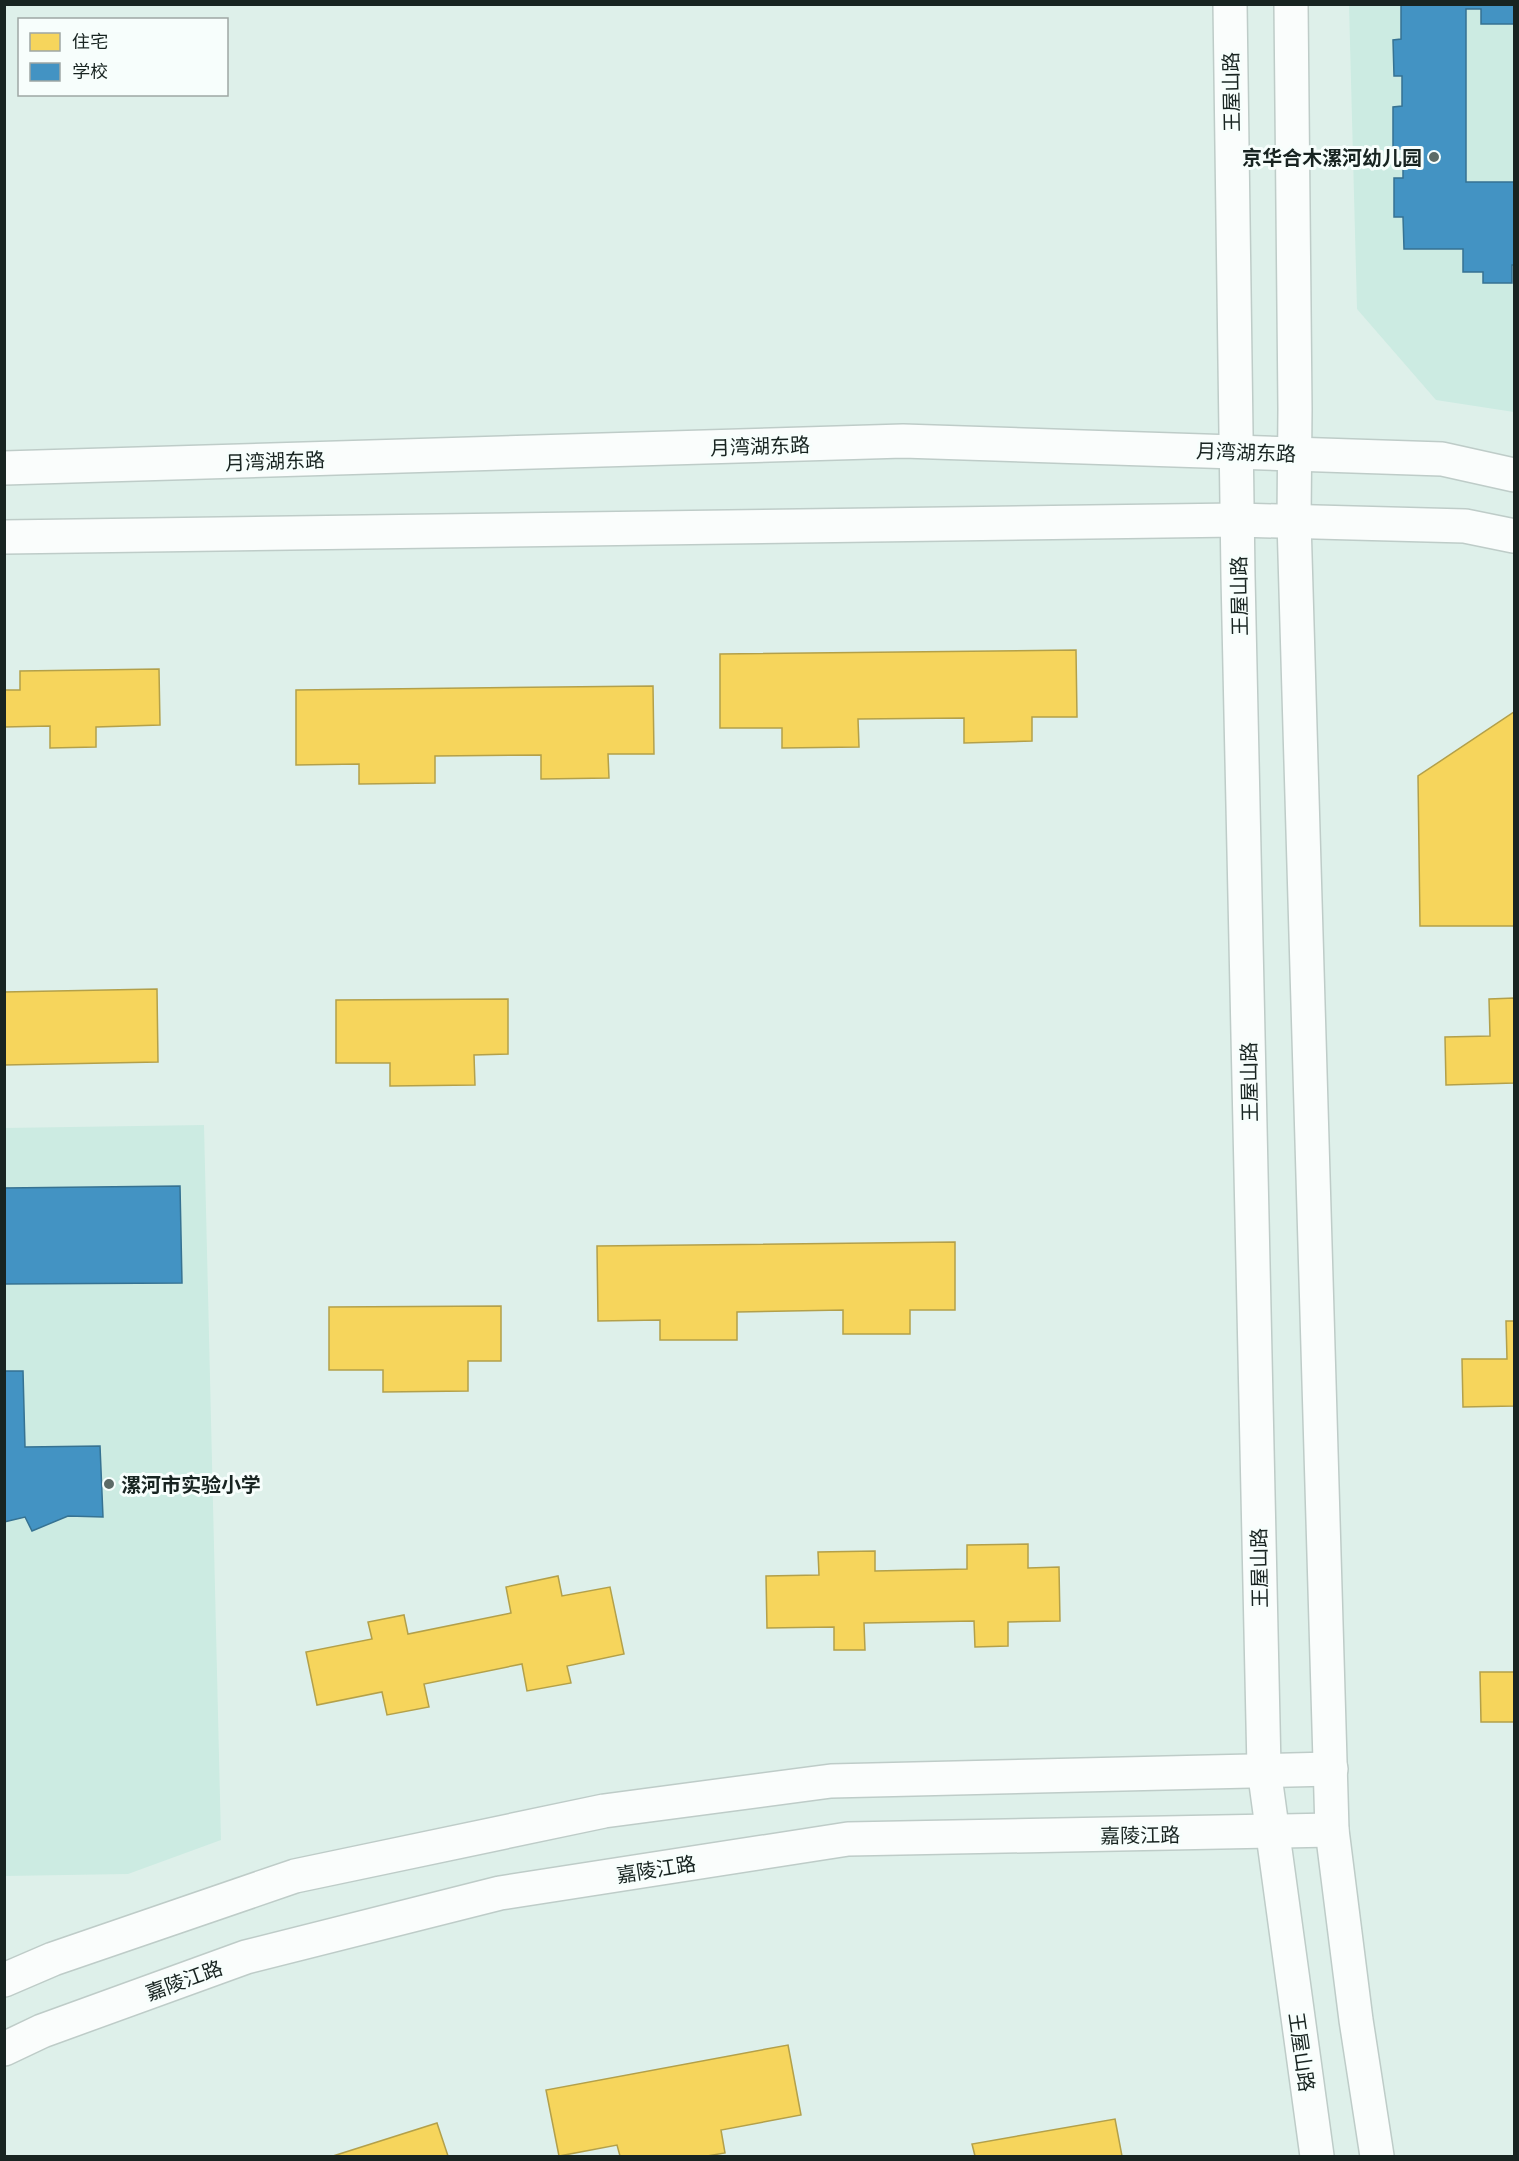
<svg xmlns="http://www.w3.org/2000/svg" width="1519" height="2161" font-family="Ubuntu,'Noto Sans SC',sans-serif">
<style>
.built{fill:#ccebe2}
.homes{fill:#f6d55c;stroke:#b3a04a;stroke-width:1.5}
.schools{fill:#4393c3;stroke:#367292;stroke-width:1.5}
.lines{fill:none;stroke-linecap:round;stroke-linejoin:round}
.tertiary-casing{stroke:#beccc8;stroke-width:36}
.tertiary{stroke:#fafdfc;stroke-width:33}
.poi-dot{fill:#5d6b67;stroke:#f7fefc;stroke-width:2}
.labels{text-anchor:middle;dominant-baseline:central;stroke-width:6;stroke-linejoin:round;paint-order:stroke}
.street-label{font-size:20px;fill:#182421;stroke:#f7fefc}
.poi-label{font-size:20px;font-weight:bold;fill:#182421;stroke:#f7fefc;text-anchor:end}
</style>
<rect width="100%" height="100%" fill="#def0ea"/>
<g class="built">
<path d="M 1349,5 L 1514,5 L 1514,412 L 1436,400 L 1357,309 Z"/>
<path d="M 204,1125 L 221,1840 L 128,1874 L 5,1876 L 4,1128 Z"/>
</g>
<g class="homes">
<path d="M 1076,650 L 1077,717 L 1032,717 L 1032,741 L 964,743 L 964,718 L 858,719 L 859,747 L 782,748 L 782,728 L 720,728 L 720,654 Z"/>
<path d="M 159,669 L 160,725 L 96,727 L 96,747 L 50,748 L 50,726 L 4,727 L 4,690 L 20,690 L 20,671 Z"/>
<path d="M 653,686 L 654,754 L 608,754 L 609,778 L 541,779 L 541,755 L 435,756 L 435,783 L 359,784 L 359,764 L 296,765 L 296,690 Z"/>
<path d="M 1514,712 L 1514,926 L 1420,926 L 1418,776 Z"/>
<path d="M 157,989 L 158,1062 L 4,1065 L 4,992 Z"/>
<path d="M 1514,998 L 1514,1083 L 1446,1085 L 1445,1037 L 1490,1036 L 1489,999 Z"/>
<path d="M 508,999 L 508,1054 L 474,1055 L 475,1085 L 390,1086 L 390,1063 L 336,1063 L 336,1000 Z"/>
<path d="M 955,1242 L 955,1310 L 910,1310 L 910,1334 L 843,1334 L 843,1310 L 737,1312 L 737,1340 L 660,1340 L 660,1320 L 598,1321 L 597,1246 Z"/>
<path d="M 501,1306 L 501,1361 L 468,1361 L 468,1391 L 383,1392 L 383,1370 L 329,1370 L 329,1307 Z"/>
<path d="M 1506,1321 L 1514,1321 L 1514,1406 L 1463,1407 L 1462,1359 L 1507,1359 Z"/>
<path d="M 1028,1544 L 1028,1568 L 1059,1567 L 1060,1621 L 1008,1622 L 1008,1646 L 975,1647 L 974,1621 L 864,1623 L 865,1650 L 834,1650 L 834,1627 L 767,1628 L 766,1576 L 819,1575 L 818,1552 L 875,1551 L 875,1571 L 967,1569 L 967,1545 Z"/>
<path d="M 558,1576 L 562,1596 L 610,1587 L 624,1654 L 567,1666 L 571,1683 L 527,1691 L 522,1664 L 424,1684 L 429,1707 L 387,1715 L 382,1692 L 317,1705 L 306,1652 L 372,1639 L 368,1622 L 404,1615 L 408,1634 L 511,1613 L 506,1587 Z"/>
<path d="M 1480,1672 L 1514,1672 L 1514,1722 L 1481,1722 Z"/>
<path d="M 788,2045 L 801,2115 L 721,2130 L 725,2153 L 707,2156 L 620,2156 L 617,2145 L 559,2156 L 546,2090 Z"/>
<path d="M 1115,2119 L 1122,2156 L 975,2156 L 972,2144 Z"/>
<path d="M 437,2123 L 448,2156 L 333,2156 Z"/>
</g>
<g class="schools">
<path d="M 1401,4 L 1514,4 L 1514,24 L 1481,24 L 1481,9 L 1466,9 L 1466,182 L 1514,182 L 1514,265 L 1512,265 L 1512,283 L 1483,283 L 1483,272 L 1463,272 L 1463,249 L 1404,249 L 1403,217 L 1394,217 L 1394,178 L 1403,178 L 1403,149 L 1393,149 L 1393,107 L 1402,106 L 1402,76 L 1394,76 L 1393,40 L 1401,39 Z"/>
<path d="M 180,1186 L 182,1283 L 4,1284 L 4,1188 Z"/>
<path d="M 4,1371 L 23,1371 L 25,1447 L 100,1446 L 103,1517 L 68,1516 L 32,1531 L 25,1517 L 4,1522 Z"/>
</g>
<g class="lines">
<g class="tertiary-casing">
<g id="tertiary">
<path d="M 1230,4 L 1238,576 L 1264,1769 L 1317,2156"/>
<path d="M 1291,4 L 1295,409 L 1294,521 L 1332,1830 L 1356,2020 L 1377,2156"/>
<path d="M 4,468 L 903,441 L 1442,459 L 1514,475"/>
<path d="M 4,537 L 1237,520 L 1465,526 L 1514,536"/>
<path d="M 4,1980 L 53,1959 L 295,1876 L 604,1811 L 831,1781 L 1331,1769"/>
<path d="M 4,2049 L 42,2031 L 246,1957 L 500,1893 L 848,1839 L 1332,1830"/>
</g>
</g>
<use href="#tertiary" class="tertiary"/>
</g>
<g class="poi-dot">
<circle cx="1434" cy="157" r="6"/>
<circle cx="109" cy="1484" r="6"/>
</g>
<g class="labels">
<g class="street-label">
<text transform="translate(1231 92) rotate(-91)">王屋山路</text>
<text transform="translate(760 446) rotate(-2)">月湾湖东路</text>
<text transform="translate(1246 452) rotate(2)">月湾湖东路</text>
<text transform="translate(275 461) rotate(-2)">月湾湖东路</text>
<text transform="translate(1239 596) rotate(-91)">王屋山路</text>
<text transform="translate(1249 1082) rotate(-91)">王屋山路</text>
<text transform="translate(1259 1568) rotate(-91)">王屋山路</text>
<text transform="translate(1140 1835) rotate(-1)">嘉陵江路</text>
<text transform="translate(656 1869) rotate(-9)">嘉陵江路</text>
<text transform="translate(184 1980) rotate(-20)">嘉陵江路</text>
<text transform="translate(1302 2052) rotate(82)">王屋山路</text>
</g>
<g class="poi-label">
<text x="1422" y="157">京华合木漯河幼儿园</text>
<text x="121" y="1484" text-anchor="start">漯河市实验小学</text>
</g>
</g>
<rect width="1519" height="2161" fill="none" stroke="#182421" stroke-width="12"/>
<rect x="18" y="18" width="210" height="78" fill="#f7fefc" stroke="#9ea7a4" stroke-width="1.5"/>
<rect x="30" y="33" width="30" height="18" fill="#f6d55c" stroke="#9ea7a4" stroke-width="1.5"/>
<text x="72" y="48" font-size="18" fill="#182421">住宅</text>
<rect x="30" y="63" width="30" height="18" fill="#4393c3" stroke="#9ea7a4" stroke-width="1.5"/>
<text x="72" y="78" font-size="18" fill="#182421">学校</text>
</svg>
